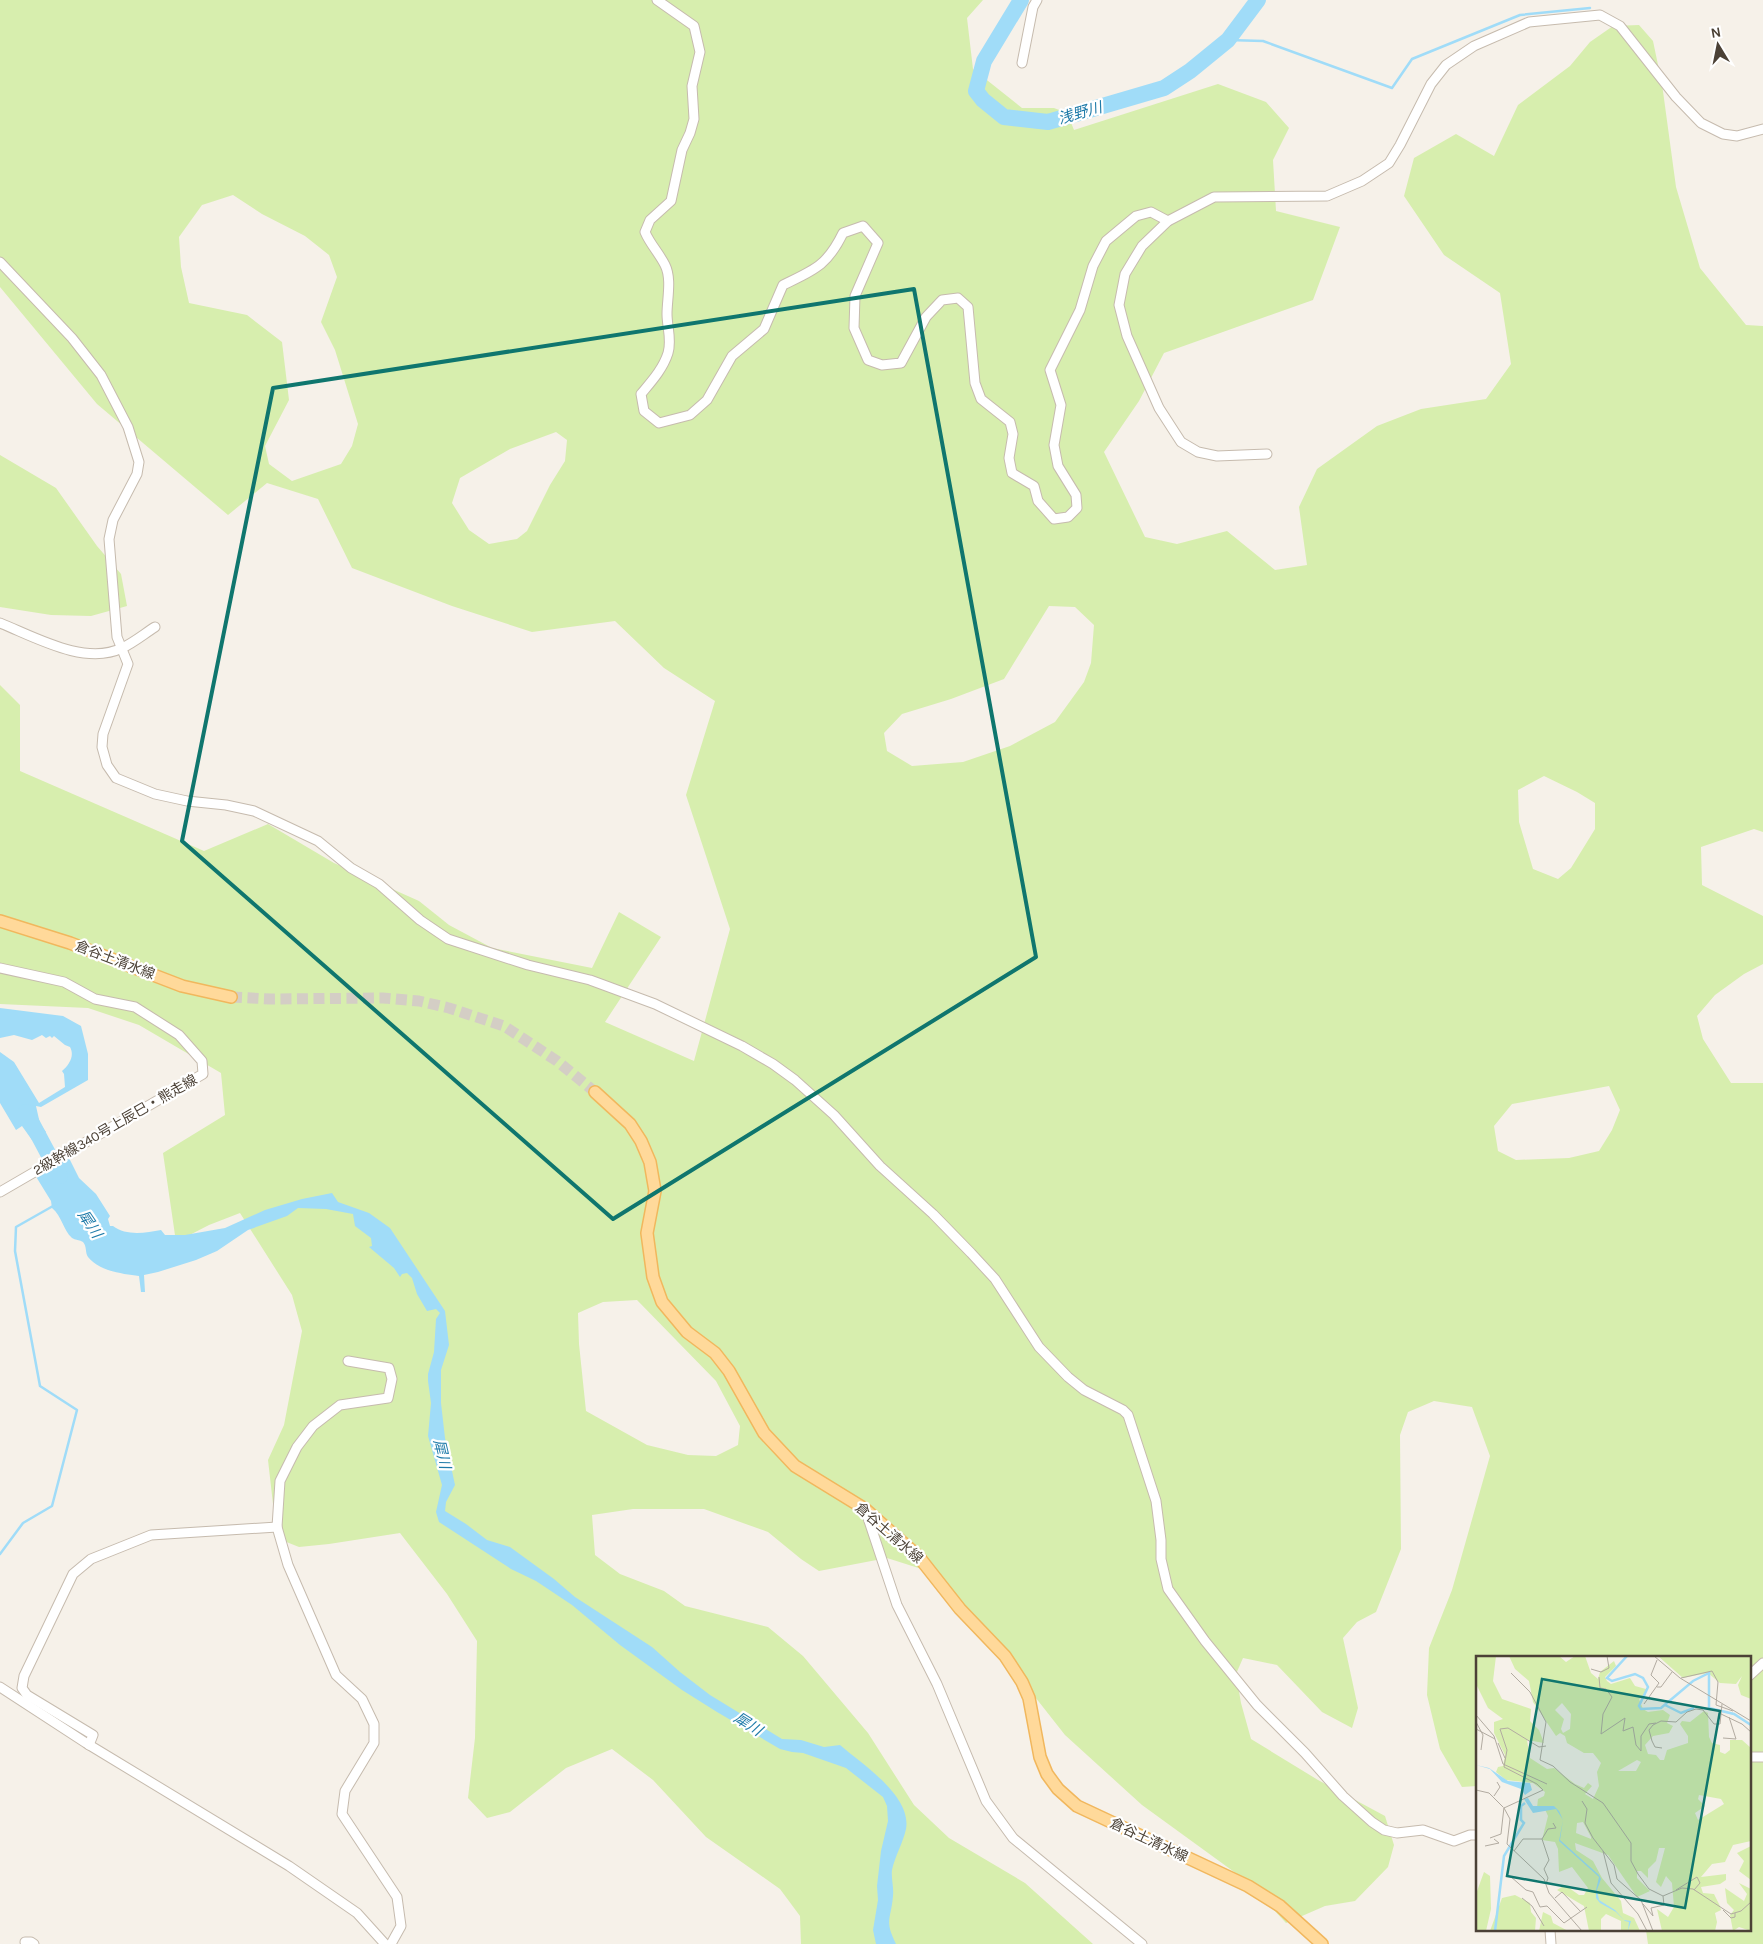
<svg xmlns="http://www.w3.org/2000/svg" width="1763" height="1944" font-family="Karla,'Noto Sans JP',sans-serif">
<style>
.green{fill:#d7eeae;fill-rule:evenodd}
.water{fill:#a0dcf8}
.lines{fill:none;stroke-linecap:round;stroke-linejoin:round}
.stream{stroke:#a0dcf8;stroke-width:2.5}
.river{stroke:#a0dcf8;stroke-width:16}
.major-tunnel{stroke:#d4cec5;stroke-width:11;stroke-dasharray:11 5.5;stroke-linecap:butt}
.minor-casing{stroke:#c6bbae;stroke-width:11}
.major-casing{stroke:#f1b75d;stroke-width:14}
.minor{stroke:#fff;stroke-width:9}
.major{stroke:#ffd99a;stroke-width:11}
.marked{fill:none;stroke:#0f766e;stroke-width:4;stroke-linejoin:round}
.labels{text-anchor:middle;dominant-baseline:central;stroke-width:4.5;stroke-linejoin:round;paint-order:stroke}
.street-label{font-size:14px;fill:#4b4136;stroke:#fff}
.water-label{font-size:15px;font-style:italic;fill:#1f7ba9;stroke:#fff}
.inset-river{fill:none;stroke:#a0dcf8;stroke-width:2.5}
.inset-road{fill:none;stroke:#b2aba1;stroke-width:1}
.view{fill:#0f766e;fill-opacity:0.15;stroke:#0f766e;stroke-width:2.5}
.inset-edge{fill:none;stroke:#4b4136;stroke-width:2.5}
</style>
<rect width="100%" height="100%" fill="#f6f1e9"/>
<g class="green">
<path d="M 0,0 L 983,0 L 967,18 L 973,69 L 1022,108 L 1054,108 L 1067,113 L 1074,130 L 1218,84 L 1266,102 L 1289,128 L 1273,160 L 1276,211 L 1340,227 L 1313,300 L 1164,353 L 1139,401 L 1104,452 L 1145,537 L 1177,544 L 1227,531 L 1275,570 L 1307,565 L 1299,507 L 1317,469 L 1377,426 L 1421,409 L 1486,399 L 1511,364 L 1500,293 L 1444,255 L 1404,196 L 1414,158 L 1456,134 L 1494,156 L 1518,105 L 1570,66 L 1590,42 L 1613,26 L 1639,25 L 1653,41 L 1662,84 L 1676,187 L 1700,268 L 1746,325 L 1763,326 L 1763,832 L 1754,829 L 1701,847 L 1702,885 L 1763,916 L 1763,964 L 1744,974 L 1715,995 L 1697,1016 L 1703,1039 L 1731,1083 L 1763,1083 L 1763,1944 L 1648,1944 L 1646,1930 L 1749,1930 L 1749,1658 L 1477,1658 L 1477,1786 L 1462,1787 L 1440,1749 L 1427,1695 L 1429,1648 L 1452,1590 L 1490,1456 L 1472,1407 L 1434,1401 L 1408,1412 L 1400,1435 L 1401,1549 L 1376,1612 L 1357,1622 L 1343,1638 L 1358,1708 L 1352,1728 L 1322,1712 L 1277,1665 L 1243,1658 L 1236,1674 L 1241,1703 L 1251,1739 L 1318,1780 L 1385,1816 L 1394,1845 L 1388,1867 L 1355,1901 L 1325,1906 L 1286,1923 L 1248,1882 L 1142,1805 L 1065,1735 L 995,1646 L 931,1572 L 887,1558 L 819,1571 L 801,1559 L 768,1532 L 704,1509 L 633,1509 L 592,1515 L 595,1555 L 620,1574 L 664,1591 L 685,1606 L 768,1627 L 803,1656 L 868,1733 L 914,1805 L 949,1838 L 1025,1883 L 1093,1944 L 801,1944 L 800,1916 L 780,1889 L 706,1837 L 653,1780 L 612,1749 L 566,1768 L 510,1812 L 487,1818 L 468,1798 L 475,1738 L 477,1641 L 447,1594 L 400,1533 L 329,1544 L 299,1547 L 274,1537 L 273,1504 L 268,1460 L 284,1425 L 302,1331 L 292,1295 L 240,1213 L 209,1225 L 176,1242 L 163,1153 L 225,1115 L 221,1073 L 139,1025 L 88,1008 L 0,1004 L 0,685 L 20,705 L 20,771 L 204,851 L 268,824 L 334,863 L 419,901 L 449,925 L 492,948 L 592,968 L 619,912 L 661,937 L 605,1022 L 694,1061 L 730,929 L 686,795 L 715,701 L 664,668 L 615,621 L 532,632 L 452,606 L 352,568 L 318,499 L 267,483 L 228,515 L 97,404 L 0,287 ZM 233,195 L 262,214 L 305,236 L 329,255 L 337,277 L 321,322 L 335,350 L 358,424 L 352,446 L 341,464 L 292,481 L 269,464 L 265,446 L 289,400 L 282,342 L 247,315 L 189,303 L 181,267 L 179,237 L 202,205 ZM 556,432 L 567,440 L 565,461 L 550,485 L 527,531 L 517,539 L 489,544 L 469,530 L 452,503 L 460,478 L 510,449 ZM 1049,606 L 1075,607 L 1094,625 L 1091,663 L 1084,682 L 1055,722 L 1010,746 L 963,762 L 912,766 L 887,751 L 884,733 L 902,714 L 951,699 L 1004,679 ZM 1544,776 L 1577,792 L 1595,803 L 1595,829 L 1571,868 L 1558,879 L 1533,869 L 1519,822 L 1518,790 ZM 1609,1086 L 1620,1110 L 1612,1130 L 1599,1151 L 1569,1158 L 1516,1160 L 1498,1151 L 1494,1126 L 1512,1104 ZM 637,1300 L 716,1381 L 740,1426 L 738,1445 L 716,1456 L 688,1455 L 647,1445 L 586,1411 L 579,1344 L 578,1313 L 603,1302 Z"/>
<path d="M 0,455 L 56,488 L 97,546 L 121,574 L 127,606 L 91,616 L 51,615 L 0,607 Z"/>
</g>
<g class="water">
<path d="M 0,1008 L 63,1016 L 81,1026 L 88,1054 L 88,1080 L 41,1107 L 36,1106 L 40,1124 L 46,1132 L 42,1134 L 39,1129 L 33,1133 L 35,1138 L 32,1140 L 22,1126 L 16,1130 L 0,1103 L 0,1052 L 14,1062 L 39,1103 L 65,1087 L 64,1074 L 62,1071 C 69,1065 75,1056 70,1047 L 65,1045 L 54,1036 L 52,1038 L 50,1036 L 46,1038 L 42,1035 L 32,1040 L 14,1035 L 0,1038 Z"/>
<path d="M 68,1156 L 79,1178 L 96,1194 L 110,1216 L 108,1219 L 110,1226 L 113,1226 C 126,1236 145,1233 161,1230 L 165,1235 L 185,1235 L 225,1228 L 265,1210 L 302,1199 L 332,1193 L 338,1202 L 369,1213 L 390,1228 L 445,1311 L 449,1345 L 441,1370 L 441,1403 L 445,1438 L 455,1485 L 446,1502 L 445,1511 L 466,1524 L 487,1540 L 510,1547 L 554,1579 L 575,1597 L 652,1647 L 680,1672 L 710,1695 L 782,1739 L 801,1740 L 824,1747 L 840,1745 C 862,1764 912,1796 906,1829 C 903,1843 895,1856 892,1870 C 891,1878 894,1888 893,1896 C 891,1920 884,1920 896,1944 L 876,1944 L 873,1930 L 878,1900 L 877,1886 L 881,1851 L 888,1821 L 887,1806 L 883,1797 L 846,1768 L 803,1753 L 792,1752 L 780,1749 L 717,1712 L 682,1690 L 620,1645 L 572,1605 L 536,1581 L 511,1569 L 439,1522 L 436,1512 L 442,1485 L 428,1436 L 431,1403 L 428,1381 L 428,1374 L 434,1352 L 436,1319 L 440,1313 L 436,1309 L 427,1311 L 417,1294 L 412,1278 L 407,1273 L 402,1274 L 400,1277 L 394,1268 L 369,1247 L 372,1246 L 371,1238 L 355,1226 L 353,1214 L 326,1209 L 298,1208 L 287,1216 L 248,1230 L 217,1251 L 196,1260 L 158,1272 L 144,1275 L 145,1292 L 141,1292 L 139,1276 C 123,1274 99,1271 88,1257 C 85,1253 87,1246 83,1242 C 80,1240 75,1240 72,1238 C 63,1230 62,1216 52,1208 L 51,1201 L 35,1175 Z"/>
</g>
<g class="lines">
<g class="stream">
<path d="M 1228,40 L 1263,41 L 1392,88 L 1412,59 L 1520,15 L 1590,8"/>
<path d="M 0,1554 L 23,1523 L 52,1506 L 77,1410 L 40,1386 L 15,1251 L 16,1227 L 53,1206"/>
</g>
<g class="river">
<path d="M 1021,0 L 984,61 L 976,91 L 983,100 L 1004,117 L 1048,122 L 1164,88 L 1190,71 L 1228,40 L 1258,0"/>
<path d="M 26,1112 L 60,1176"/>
</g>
<path class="major-tunnel" d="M 231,997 L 271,999 L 383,998 L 419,1001 L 449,1008 L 504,1026 L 557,1061 L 595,1092"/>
<g class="minor-casing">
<g id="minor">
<path d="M 657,0 L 694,26 L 700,52 L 692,86 L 694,119 L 690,133 L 682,150 L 671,201 L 650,220 L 645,232 C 650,244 659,253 665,265 C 672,279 667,299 667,314 C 667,327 672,340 668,353 C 663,369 651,382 641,394 L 644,411 L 659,423 L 690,415 L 707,400 L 732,356 L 764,329 L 783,285 C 814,270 827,266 843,233 L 863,226 L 878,243 L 855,296 L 854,328 L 868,360 L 882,365 L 901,363 L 926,317 L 942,300 L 958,298 L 968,307 L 975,383 L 981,399 L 1010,422 L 1013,434 L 1009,458 L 1012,473 L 1034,486 L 1038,501 L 1054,519 L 1068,517 L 1077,508 L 1076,495 L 1058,466 L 1054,445 L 1061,405 L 1050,370 L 1080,310 L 1093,266 L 1106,241 L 1136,216 L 1151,212 L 1168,221"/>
<path d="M 1022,63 L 1033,7 L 1037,0"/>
<path d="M 0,262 L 72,338 L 101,375 L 128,427 L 139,462 L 137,474 L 113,520 L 109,539 L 117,637 L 128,664 L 103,734 L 102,747 L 107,765 L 116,778 L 155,794 L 187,801 L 226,805 L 254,811 L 318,841 L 351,868 L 379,884 L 420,920 L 448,939 L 528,965 L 590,980 L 655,1004 L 742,1046 L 773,1064 L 795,1080 L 834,1115 L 880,1166 L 933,1214 L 971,1253 L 995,1279 L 1039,1347 L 1068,1377 L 1084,1390 L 1123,1410 L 1128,1415 L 1156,1501 L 1161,1540 L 1161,1559 L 1168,1589 L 1205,1641 L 1257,1705 L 1305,1753 L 1343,1796 L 1372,1822 L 1384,1830 L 1397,1833 L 1423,1830 L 1454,1841 L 1470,1835 L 1477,1835"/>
<path d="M 1267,454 L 1217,456 L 1198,452 L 1181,442 L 1159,408 L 1127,336 L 1119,305 L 1125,274 L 1142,246 L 1168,221 L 1214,197 L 1327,196 L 1362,181 L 1389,163 L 1400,145 L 1431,84 L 1446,65 L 1474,46 L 1529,22 L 1600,15 L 1620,26 L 1676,97 L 1701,123 L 1723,134 L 1737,136 L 1763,129"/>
<path d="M 0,623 C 35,637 85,666 122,648 C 133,643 144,634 155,627"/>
<path d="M 0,968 L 64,982 L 95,999 L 135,1007 L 179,1035 L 202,1061 L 203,1074 L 0,1192"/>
<path d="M 348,1361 L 389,1368 L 392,1379 L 388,1398 L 340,1405 L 313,1426 L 297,1447 L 280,1481 L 277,1527 L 288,1565 L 336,1675 L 362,1699 L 374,1724 L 374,1743 L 345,1791 L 342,1814 L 397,1897 L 401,1926 L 391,1944"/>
<path d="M 865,1509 L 897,1605 L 937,1684 L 986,1801 L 1013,1838 L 1142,1944"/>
<path d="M 1749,1676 L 1763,1663"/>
<path d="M 0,1687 L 86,1743 L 289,1866 L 357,1913 L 385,1944"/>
<path d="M 89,1745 L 93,1735 L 27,1695 L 22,1688 L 24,1676 L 73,1574 L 91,1559 L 151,1535 L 277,1527"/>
<path d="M 1749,1757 L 1763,1757"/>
<path d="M 1550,1930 L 1551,1944"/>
<path d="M 25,1942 L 31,1942 L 34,1944"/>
</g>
</g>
<g class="major-casing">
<g id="major">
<path d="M 0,921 L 70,943 L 182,986 L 231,997"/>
<path d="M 595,1092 L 630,1124 L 641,1141 L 650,1162 L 655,1191 L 647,1233 L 653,1277 L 662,1302 L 687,1332 L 715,1353 L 729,1371 L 764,1433 L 795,1466 L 865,1509 L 919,1557 L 960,1609 L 1005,1656 L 1022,1682 L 1029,1698 L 1040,1757 L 1047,1774 L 1058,1789 L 1077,1806 L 1248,1886 L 1280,1906 L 1322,1944"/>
</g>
</g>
<use href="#minor" class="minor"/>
<use href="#major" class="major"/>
</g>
<path class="marked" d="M 914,289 L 1036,957 L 613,1219 L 182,841 L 273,388 Z"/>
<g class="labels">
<g class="street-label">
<text transform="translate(115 960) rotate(21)">倉谷土清水線</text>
<text transform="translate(115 1125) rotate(-30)">2級幹線340号上辰巳・熊走線</text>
<text transform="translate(889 1533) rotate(41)">倉谷土清水線</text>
<text transform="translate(1149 1840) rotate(25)">倉谷土清水線</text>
</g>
<g class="water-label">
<text transform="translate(1080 113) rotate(-16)">浅野川</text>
<text transform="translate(90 1224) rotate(56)">犀川</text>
<text transform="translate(442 1454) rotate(77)">犀川</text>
<text transform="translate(748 1724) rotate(32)">犀川</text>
</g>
</g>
<g transform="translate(1476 1656)">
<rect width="275" height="275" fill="#f6f1e9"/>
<path d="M 0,0 L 20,0 L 17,25 L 26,43 L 55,53 L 54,65 L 63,74 L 68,87 L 51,84 L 54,102 L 71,113 L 78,112 L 99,128 L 108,132 L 112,127 L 116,130 L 109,138 L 117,143 L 123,130 L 121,116 L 125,107 L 117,97 L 108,97 L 91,87 L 89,80 L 84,77 L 80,80 L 57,46 L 53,25 L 39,13 L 33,0 L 83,0 L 90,6 L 99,0 L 109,0 L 115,17 L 122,23 L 124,16 L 138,5 L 140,10 L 129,21 L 131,25 L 135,28 L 154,22 L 159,30 L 170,33 L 170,39 L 163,43 L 167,53 L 172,56 L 187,54 L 194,59 L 191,67 L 197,70 L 193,77 L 177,80 L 169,89 L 172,98 L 180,99 L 184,104 L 188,104 L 191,94 L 212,87 L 212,80 L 204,68 L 206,65 L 214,66 L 228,55 L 232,57 L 233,81 L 236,87 L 244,89 L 244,96 L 249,98 L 254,94 L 254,84 L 266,84 L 275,92 L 275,185 L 257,189 L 249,206 L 236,208 L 225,221 L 250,218 L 250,224 L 244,228 L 225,231 L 227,237 L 238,238 L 244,250 L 245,254 L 239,257 L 241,266 L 239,275 L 186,275 L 181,253 L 192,261 L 198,251 L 196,227 L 190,220 L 185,231 L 180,226 L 189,192 L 183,192 L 180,205 L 172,213 L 172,222 L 165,215 L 161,215 L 161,222 L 174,235 L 161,241 L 132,199 L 99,187 L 100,194 L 117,205 L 126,222 L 145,245 L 147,257 L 158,262 L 164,275 L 145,275 L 145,265 L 130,258 L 125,263 L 125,275 L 113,275 L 108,250 L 81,234 L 89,229 L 103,239 L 108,239 L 112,232 L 96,211 L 83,216 L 82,193 L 79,186 L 66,184 L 72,160 L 68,151 L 61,152 L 62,143 L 68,140 L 69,136 L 57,127 L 30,124 L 20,116 L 22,111 L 27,110 L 29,99 L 18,77 L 18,66 L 27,63 L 12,52 L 0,28 ZM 86,47 L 95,58 L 94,73 L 87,77 L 85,73 L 88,63 L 79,54 ZM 161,104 L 165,106 L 160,115 L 142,115 ZM 223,139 L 245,143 L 248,148 L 222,164 L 219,157 L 229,150 L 222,143 ZM 107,166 L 115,181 L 115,183 L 100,177 L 101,167 ZM 182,0 L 275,0 L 275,43 L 265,39 L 262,29 L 266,20 L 260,28 L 244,27 L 232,17 L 207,22 ZM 275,190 L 275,224 L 263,215 L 268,205 L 261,197 ZM 8,216 L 14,220 L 15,253 L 10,275 L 0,275 L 0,238 ZM 263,227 L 275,233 L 275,275 L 263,271 L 257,275 L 254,259 L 258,254 L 251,247 L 249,232 L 268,245 L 271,238 ZM 39,239 L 54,247 L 55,256 L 60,262 L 59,275 L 14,275 L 26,242 ZM 67,256 L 75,260 L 77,267 L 92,275 L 63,275 Z" fill="#d7eeae" fill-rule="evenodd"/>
<path d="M 0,109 L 13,112 L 32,125 L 54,127 L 56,134 L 49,139 L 45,133 L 26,126 L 14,113 ZM 52,142 L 57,150 L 78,150 L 83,155 L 87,164 L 84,184 L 123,219 L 125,223 L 121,234 L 123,244 L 139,254 L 148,264 L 155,265 L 152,275 L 153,266 L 149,265 L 140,256 L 124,247 L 120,242 L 120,234 L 123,221 L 83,185 L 87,164 L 80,153 L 57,157 L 48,143 Z" fill="#a0dcf8"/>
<path class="inset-river" d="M 151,0 L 131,22 L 136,25 L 159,18 L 167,22 L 172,31 L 163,50 L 165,53 L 185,52 L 217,25 L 233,17 L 233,52 L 258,58 L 275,69M 189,49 L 205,57 L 218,52M 19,275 L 28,200 L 48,167 L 45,164 L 45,150 L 49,147"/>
<path class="inset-road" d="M 178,0 L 204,22 L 275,65M 115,13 L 125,16 L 133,12 L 131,0M 35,17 L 54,36 L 70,66 L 64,104 L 77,110 L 94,126 L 127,147 L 155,187 L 155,205 L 162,218 L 173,233 L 187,240 L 188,249 L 175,252 L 177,260 L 167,248M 123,21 L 124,32 L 130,33 L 136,41 L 127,58 L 125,78 L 149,62 L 147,75 L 157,71 L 160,89 L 165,95 L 165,80 L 173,68 L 180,67M 205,22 L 236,15 L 242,26 L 240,49 L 257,55M 181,31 L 185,31 L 196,16M 168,48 L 183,27 L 175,19 L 181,4M 245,58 L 266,68 L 275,76M 0,59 L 18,80 L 27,108 L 71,128M 0,66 L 7,79 L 5,94M 0,73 L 19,83M 247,82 L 260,83 L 253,61M 22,87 L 29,102M 70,90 L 63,91 L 32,72 L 24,73 L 31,94 L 28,111 L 61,128 L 67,134 L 28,152 L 34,163 L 31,188 L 68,223 L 73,237 L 106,275M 186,92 L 179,91 L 176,85 L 173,74 L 177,69 L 185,65 L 200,66 L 211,56 L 220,53 L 227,54 L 238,68 L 244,68 L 246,48M 0,134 L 13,137 L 27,151M 18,140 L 24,131 L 21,126M 106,145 L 111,153 L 109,167 L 117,182 L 138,209 L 141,223 L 165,244 L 177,275M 14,182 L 25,178 L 28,151M 9,190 L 23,187 L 18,183M 38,195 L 47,183 L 66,183M 127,195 L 135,227 L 162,258 L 171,275M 34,220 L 50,234 L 57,236 L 64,251 L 71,250 L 88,267 L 111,251M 70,228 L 72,222 L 68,213 L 73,204 L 66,183 L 72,173 L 80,172 L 77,167M 200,234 L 221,221 L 224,227 L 218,234M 187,240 L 206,232 L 217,233 L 255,258 L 265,255 L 275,246M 46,242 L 56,250 L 68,270M 79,242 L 86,236 L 105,256M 247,254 L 255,262 L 259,261 L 259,257"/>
<path class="view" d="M 66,23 L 244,55 L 209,252 L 31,220 Z"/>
<rect width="275" height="275" class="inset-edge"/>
</g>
<g transform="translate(1718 45) rotate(350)" stroke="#ffffff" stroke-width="4" paint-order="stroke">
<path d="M0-4L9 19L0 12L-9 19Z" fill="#4b4136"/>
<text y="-8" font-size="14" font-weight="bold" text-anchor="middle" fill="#4b4136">N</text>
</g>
</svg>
